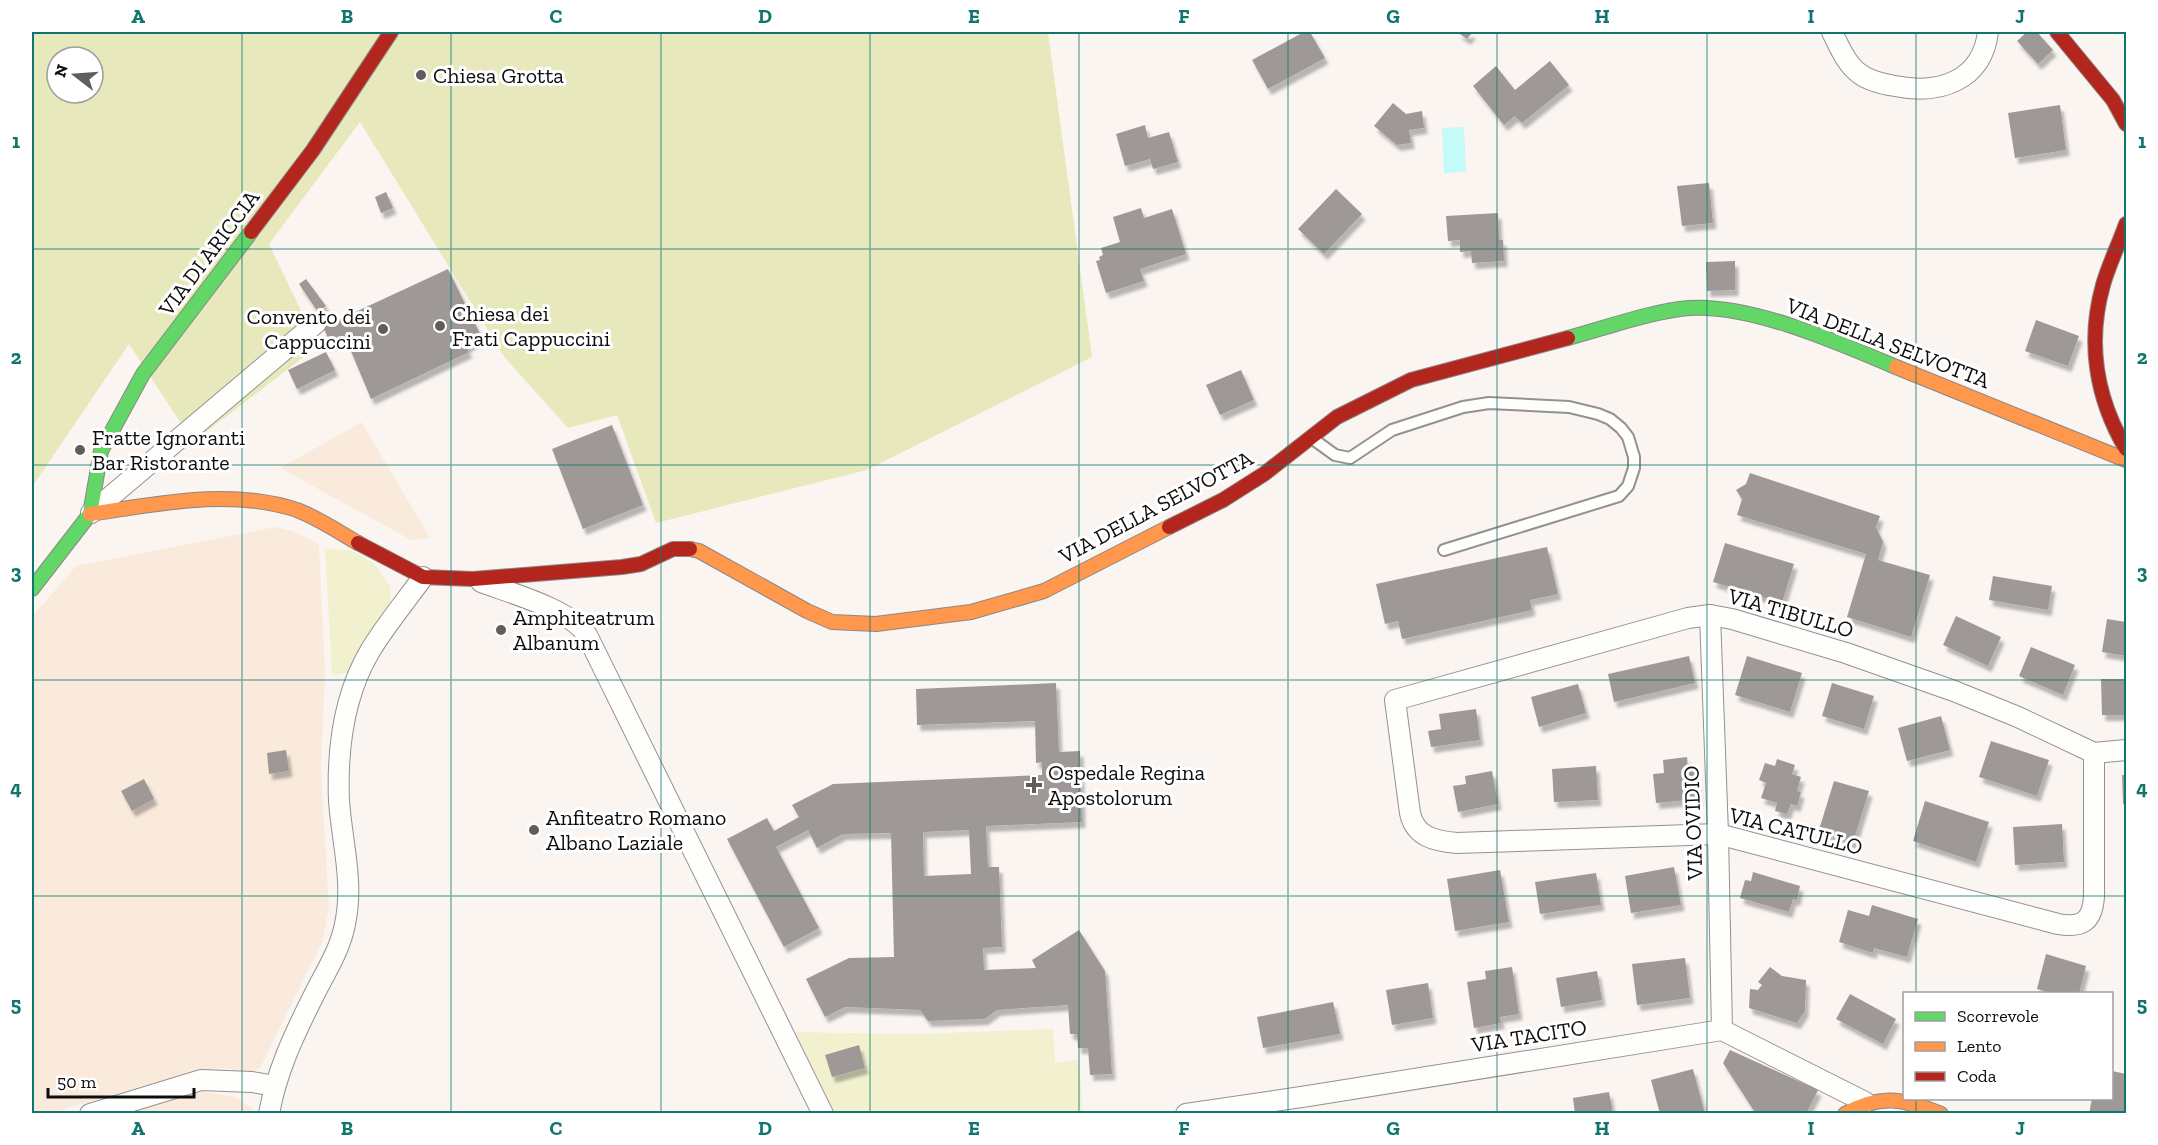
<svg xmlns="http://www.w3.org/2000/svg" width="2158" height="1145" font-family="'Zilla Slab',serif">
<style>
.farmland{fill:#f9eadc}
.green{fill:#f2f1cf}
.forest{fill:#e7e9bc;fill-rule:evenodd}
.water{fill:#c4faf7}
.building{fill:#9e9997;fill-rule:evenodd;filter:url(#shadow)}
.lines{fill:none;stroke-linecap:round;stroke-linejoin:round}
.lane-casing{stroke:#949190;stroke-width:14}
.street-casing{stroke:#949190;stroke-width:22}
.fast-casing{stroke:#8b8886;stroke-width:16}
.slow-casing{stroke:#8b8886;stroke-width:16}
.jam-casing{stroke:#8b8886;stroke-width:16}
.lane{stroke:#fefefd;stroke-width:10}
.street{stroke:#fefefd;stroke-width:20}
.fast{stroke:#63d668;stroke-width:14}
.slow{stroke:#ff974d;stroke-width:14}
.jam{stroke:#b3261e;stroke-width:14}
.grid{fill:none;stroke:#0f766e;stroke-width:1.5;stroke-opacity:0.55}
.poi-dot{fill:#605e5d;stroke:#fff;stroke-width:2}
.labels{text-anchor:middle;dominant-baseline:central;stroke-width:6;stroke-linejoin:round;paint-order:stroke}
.poi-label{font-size:22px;fill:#0d0d0d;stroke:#fff;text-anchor:start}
.street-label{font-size:22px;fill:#0d0d0d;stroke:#fff}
.neatline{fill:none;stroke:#0f766e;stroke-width:2}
.grid-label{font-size:20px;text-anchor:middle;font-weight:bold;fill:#0f766e}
</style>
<defs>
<filter id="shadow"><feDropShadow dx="3.5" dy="6" stdDeviation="1.5" flood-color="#0004"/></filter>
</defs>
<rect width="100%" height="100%" fill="#fbf5f1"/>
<g class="farmland">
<path d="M 362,422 L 362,423 L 430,538 L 411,540 L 280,468 Z"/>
<path d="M 276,527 L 292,531 L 319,544 L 325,673 L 321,770 L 329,908 L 322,943 L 260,1068 L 252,1072 L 225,1068 L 192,1071 L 52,1113 L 32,1114 L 32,617 L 76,566 Z"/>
<path d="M 199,1091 L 236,1097 L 252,1109 L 252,1113 L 129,1113 Z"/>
</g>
<g class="green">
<path d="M 325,549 L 350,550 L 374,563 L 390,586 L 391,605 L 349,672 L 332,676 Z"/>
<path d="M 1053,1029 L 1055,1063 L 1079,1059 L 1083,1113 L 833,1113 L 795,1032 L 915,1034 Z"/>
</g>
<path class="forest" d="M 32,32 L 1048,32 L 1092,357 L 867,470 L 656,523 L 617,415 L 568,428 L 505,358 L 360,122 L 269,244 L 318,346 L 193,442 L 129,344 L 32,487 ZM 57,57 L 93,57 L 93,93 L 57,93 Z"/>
<path class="water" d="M 1464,127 L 1466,172 L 1444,173 L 1442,128 Z"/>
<g class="building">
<path d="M 1304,32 L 1310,32 L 1325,58 L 1268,89 L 1252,60 Z"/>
<path d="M 1457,32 L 1473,32 L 1467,39 Z"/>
<path d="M 2027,32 L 2037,32 L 2053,50 L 2038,64 L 2017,41 Z"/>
<path d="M 1550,61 L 1569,85 L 1522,123 L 1515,116 L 1504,125 L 1473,86 L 1496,66 L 1515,90 Z"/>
<path d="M 1393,103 L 1406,114 L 1422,111 L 1424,128 L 1409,130 L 1411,143 L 1397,145 L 1374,126 Z"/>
<path d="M 2060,105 L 2066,150 L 2015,158 L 2008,113 Z"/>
<path d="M 1145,125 L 1148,138 L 1169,132 L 1178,162 L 1153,169 L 1150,159 L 1125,166 L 1116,134 Z"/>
<path d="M 1709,183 L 1713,223 L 1682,226 L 1677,186 Z"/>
<path d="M 1336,189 L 1362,214 L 1324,254 L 1298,229 Z"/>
<path d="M 386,192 L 393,208 L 381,213 L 375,197 Z"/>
<path d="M 1141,208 L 1144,218 L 1172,209 L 1186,254 L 1140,269 L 1144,281 L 1106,293 L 1096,261 L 1100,260 L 1099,257 L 1103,255 L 1101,248 L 1120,242 L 1113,217 Z"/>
<path d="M 1498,213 L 1499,240 L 1503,240 L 1504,261 L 1472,263 L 1471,251 L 1460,252 L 1460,240 L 1448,241 L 1446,216 Z"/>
<path d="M 1735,261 L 1735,290 L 1707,291 L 1706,262 Z"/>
<path d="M 448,269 L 482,338 L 466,347 L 469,352 L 371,399 L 345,337 L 331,344 L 323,327 Z"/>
<path d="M 306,279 L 326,306 L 318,312 L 299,284 Z"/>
<path d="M 2036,320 L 2079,336 L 2068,366 L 2025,351 Z"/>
<path d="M 326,352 L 335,370 L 297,389 L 288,370 Z"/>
<path d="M 1241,370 L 1254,400 L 1220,415 L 1206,385 Z"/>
<path d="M 612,425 L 643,505 L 583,529 L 552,449 Z"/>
<path d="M 1750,473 L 1880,516 L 1876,527 L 1883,542 L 1878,560 L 1930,575 L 1911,637 L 1847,617 L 1866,554 L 1737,515 L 1742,499 L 1736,490 L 1746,484 Z"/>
<path d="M 1725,543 L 1794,564 L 1782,603 L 1713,582 Z"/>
<path d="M 1547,547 L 1558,594 L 1530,600 L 1532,610 L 1402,639 L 1398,621 L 1385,624 L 1376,584 Z"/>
<path d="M 1993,576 L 2052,586 L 2048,610 L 1989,600 Z"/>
<path d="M 1956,616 L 2001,637 L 1988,666 L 1943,645 Z"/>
<path d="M 2107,619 L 2126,622 L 2126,656 L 2102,652 Z"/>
<path d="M 2031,647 L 2075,665 L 2063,695 L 2019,676 Z"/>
<path d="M 1689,656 L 1695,683 L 1614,702 L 1608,674 Z"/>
<path d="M 1747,656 L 1802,673 L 1790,712 L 1735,695 Z"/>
<path d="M 2101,679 L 2126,679 L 2126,715 L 2102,715 Z"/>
<path d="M 1056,683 L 1059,752 L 1080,751 L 1082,822 L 986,826 L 988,867 L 999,867 L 1002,947 L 983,948 L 984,970 L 1036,968 L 1032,960 L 1079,930 L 1105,971 L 1112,1074 L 1090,1075 L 1088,1048 L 1078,1048 L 1077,1034 L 1070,1034 L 1068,1005 L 997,1010 L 985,1019 L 928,1021 L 920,1010 L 845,1007 L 825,1017 L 806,979 L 849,958 L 894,957 L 891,833 L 843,834 L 817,848 L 808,830 L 776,847 L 819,928 L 784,947 L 727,839 L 767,818 L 774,831 L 799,817 L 792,805 L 833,784 L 1042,775 L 1042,762 L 1036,763 L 1035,721 L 917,725 L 916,689 ZM 969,830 L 971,874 L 924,876 L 923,832 Z"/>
<path d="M 1832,683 L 1874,696 L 1864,729 L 1822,716 Z"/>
<path d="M 1578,684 L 1586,713 L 1539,727 L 1531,697 Z"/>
<path d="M 1476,709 L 1480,740 L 1431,747 L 1428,731 L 1441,729 L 1439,714 Z"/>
<path d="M 1941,716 L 1950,750 L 1907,761 L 1898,728 Z"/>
<path d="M 1991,741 L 2049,760 L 2037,796 L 1979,777 Z"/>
<path d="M 286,750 L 289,771 L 269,774 L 267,753 Z"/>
<path d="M 1687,757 L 1688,769 L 1696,768 L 1699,799 L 1656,803 L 1653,774 L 1664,773 L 1663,760 Z"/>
<path d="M 1777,759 L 1795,765 L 1792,774 L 1801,777 L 1797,791 L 1801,792 L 1797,806 L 1791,804 L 1787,814 L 1775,811 L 1777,803 L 1761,798 L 1766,783 L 1759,780 L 1765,763 L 1775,766 Z"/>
<path d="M 1596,766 L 1598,800 L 1554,802 L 1552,769 Z"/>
<path d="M 1492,771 L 1498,804 L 1458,812 L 1453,786 L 1466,784 L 1465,776 Z"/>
<path d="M 2122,775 L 2126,775 L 2126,804 L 2123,804 Z"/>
<path d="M 144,779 L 154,799 L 132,811 L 121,791 Z"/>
<path d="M 1834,781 L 1869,791 L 1853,843 L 1818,833 Z"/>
<path d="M 1925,801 L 1989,822 L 1976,862 L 1913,841 Z"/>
<path d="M 2062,824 L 2064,862 L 2015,865 L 2013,827 Z"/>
<path d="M 1674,867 L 1681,905 L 1631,913 L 1625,876 Z"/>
<path d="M 1500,870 L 1509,922 L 1455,931 L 1447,879 Z"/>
<path d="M 1753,872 L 1800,886 L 1797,900 L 1793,899 L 1789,912 L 1740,898 L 1745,880 L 1751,881 Z"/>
<path d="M 1596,873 L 1601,905 L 1540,914 L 1535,882 Z"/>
<path d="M 1872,905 L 1918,919 L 1907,957 L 1874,948 L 1873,953 L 1839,942 L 1848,910 L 1869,916 Z"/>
<path d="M 2046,954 L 2086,966 L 2079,994 L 2054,994 L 2037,989 Z"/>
<path d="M 1685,958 L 1690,998 L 1637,1005 L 1632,964 Z"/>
<path d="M 1512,967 L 1519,1014 L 1500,1017 L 1501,1023 L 1474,1028 L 1467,982 L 1486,979 L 1485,971 Z"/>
<path d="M 1770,967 L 1782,976 L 1806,980 L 1805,1011 L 1797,1023 L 1749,1008 L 1750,989 L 1758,990 L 1762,985 L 1758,982 Z"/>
<path d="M 1597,971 L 1602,1000 L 1561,1007 L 1556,978 Z"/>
<path d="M 1428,983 L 1433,1018 L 1392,1025 L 1386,990 Z"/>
<path d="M 1850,994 L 1896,1019 L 1883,1044 L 1836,1019 Z"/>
<path d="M 1333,1002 L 1340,1034 L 1263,1048 L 1257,1017 Z"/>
<path d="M 859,1045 L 865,1068 L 832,1077 L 825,1055 Z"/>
<path d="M 1730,1050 L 1818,1090 L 1806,1114 L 1756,1114 L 1723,1063 Z"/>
<path d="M 1693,1069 L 1705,1114 L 1660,1114 L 1651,1080 Z"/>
<path d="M 2112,1071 L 2126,1074 L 2126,1114 L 2089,1114 L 2092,1098 L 2112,1098 Z"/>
<path d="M 1609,1092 L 1613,1114 L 1575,1114 L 1573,1098 Z"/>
</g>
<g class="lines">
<g class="lane-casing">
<path id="lane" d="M 1313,439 L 1335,455 L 1350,458 L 1392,430 L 1463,407 L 1489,403 L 1569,407 L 1598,414 L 1610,419 L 1621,428 L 1628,437 L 1634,457 L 1634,468 L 1628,486 L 1619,496 L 1444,550"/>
</g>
<g class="street-casing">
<g id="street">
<path d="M 1832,32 C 1839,46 1846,64 1860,74 C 1869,81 1883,84 1895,86 C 1939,95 1982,81 1988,32"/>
<path d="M 91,513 L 316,323"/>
<path d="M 481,582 C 510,593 570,609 587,635 L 823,1114"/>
<path d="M 1710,615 L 1732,619 L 1846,653 L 1954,691 L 2018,717 L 2094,753 L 2094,897 C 2092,922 2082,928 2058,924 L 1718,834 L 1457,843 C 1435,841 1415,837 1410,813 L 1395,700 L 1688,618 Z"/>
<path d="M 1710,615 L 1718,834 L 1722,1030"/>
<path d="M 2094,753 L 2126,750"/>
<path d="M 90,1114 L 201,1080 L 252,1082 L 275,1086"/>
<path d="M 269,1114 C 276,1073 294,1035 312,999 C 324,974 340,951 345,924 C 354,882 342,843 339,801 C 337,751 344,695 370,651 C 385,626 405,602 423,577"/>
<path d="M 1186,1114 L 1308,1096 L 1722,1030 L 1865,1102"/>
</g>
</g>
<g class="fast-casing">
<g id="fast">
<path d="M 1568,338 C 1605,328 1652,311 1689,308 C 1752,304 1839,343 1896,367"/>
<path d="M 32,589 L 90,514 L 101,451 L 143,374 L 251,232"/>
</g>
</g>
<g class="slow-casing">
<g id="slow">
<path d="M 1896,367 L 2126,460"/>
<path d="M 90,514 C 157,504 230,488 297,510 C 318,518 339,532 358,543"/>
<path d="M 690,549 L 699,551 L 807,611 L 832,622 L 876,624 L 971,612 L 1044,591 L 1169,527"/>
<path d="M 1845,1114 C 1881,1093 1904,1099 1941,1114"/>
</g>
</g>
<g class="jam-casing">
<g id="jam">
<path d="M 2057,32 L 2113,100 L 2126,124"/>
<path d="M 2126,224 C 2119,244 2109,264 2103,285 C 2087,342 2096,398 2126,449"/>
<path d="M 251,232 L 313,150 L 391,32"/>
<path d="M 1169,527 L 1223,500 L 1264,474 L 1337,417 L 1411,380 L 1568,338"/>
<path d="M 358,543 L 423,577 L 473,579 L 622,567 L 641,564 L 673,549 L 690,549"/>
</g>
</g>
<use href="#lane" class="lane"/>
<use href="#street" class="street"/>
<use href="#fast" class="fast"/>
<use href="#slow" class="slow"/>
<use href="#jam" class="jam"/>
</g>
<path class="grid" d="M 242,32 L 242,1114M 451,32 L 451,1114M 661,32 L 661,1114M 870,32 L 870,1114M 1079,32 L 1079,1114M 1288,32 L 1288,1114M 1497,32 L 1497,1114M 1707,32 L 1707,1114M 1916,32 L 1916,994M 32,249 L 2126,249M 32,465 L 2126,465M 32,680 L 2126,680M 32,896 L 2126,896M 1916,1098 L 1916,1114"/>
<g class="poi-dot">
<circle cx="421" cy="75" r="6"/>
<circle cx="440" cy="326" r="6"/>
<circle cx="383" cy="329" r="6"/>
<circle cx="80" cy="450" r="6"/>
<circle cx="501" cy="630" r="6"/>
<path d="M1031 776h6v6h6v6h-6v6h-6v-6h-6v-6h6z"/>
<circle cx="534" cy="830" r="6"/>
</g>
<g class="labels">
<g class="poi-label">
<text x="433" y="75">Chiesa Grotta</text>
<text x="452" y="313">Chiesa dei<tspan x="452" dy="25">Frati Cappuccini</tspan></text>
<text x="371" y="316" text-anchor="end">Convento dei<tspan x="371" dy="25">Cappuccini</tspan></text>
<text x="92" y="437">Fratte Ignoranti<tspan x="92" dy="25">Bar Ristorante</tspan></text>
<text x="513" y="617">Amphiteatrum<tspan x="513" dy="25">Albanum</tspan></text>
<text x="1048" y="772">Ospedale Regina<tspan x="1048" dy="25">Apostolorum</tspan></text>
<text x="546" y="817">Anfiteatro Romano<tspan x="546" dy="25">Albano Laziale</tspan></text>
</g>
<g class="street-label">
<text transform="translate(209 253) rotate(-53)">VIA DI ARICCIA</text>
<text transform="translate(1888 343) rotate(21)">VIA DELLA SELVOTTA</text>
<text transform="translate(1156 507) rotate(-28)">VIA DELLA SELVOTTA</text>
<text transform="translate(1791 613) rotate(16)">VIA TIBULLO</text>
<text transform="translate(1693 823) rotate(-92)">VIA OVIDIO</text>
<text transform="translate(1796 831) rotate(14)">VIA CATULLO</text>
<text transform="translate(1529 1036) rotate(-9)">VIA TACITO</text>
</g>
</g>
<rect width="2158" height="1145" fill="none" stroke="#ffffff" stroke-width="66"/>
<rect x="1903" y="992" width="210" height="108" fill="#ffffff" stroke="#9e9e9e" stroke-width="1.5"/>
<rect x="1915" y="1012" width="30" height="9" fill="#63d668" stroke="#9e9e9e" stroke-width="1.5"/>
<text x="1957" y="1022" font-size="18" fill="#0d0d0d">Scorrevole</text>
<rect x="1915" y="1042" width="30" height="9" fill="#ff974d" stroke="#9e9e9e" stroke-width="1.5"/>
<text x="1957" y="1052" font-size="18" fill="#0d0d0d">Lento</text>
<rect x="1915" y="1072" width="30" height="9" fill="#b3261e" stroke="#9e9e9e" stroke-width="1.5"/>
<text x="1957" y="1082" font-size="18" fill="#0d0d0d">Coda</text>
<g transform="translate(75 75) rotate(287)"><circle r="28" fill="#ffffff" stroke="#9e9e9e" stroke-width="1.5"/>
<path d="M0-4.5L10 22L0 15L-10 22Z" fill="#605e5d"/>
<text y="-9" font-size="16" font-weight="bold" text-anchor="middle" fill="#0d0d0d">N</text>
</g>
<path d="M48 1088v9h146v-9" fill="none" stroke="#0d0d0d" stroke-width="3"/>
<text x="57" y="1088" font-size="18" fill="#0d0d0d" stroke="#ffffff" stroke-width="4.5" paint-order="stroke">50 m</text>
<rect x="33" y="33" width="2092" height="1079" class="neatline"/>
<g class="grid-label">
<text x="138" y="23">A</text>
<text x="347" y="23">B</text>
<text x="556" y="23">C</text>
<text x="765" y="23">D</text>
<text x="974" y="23">E</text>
<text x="1184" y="23">F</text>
<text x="1393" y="23">G</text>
<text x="1602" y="23">H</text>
<text x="1811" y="23">I</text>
<text x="2020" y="23">J</text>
<text x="16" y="148">1</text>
<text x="2142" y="148">1</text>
<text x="16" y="364">2</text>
<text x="2142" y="364">2</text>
<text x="16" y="579">3</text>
<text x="2142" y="579">3</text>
<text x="16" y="795">4</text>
<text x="2142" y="795">4</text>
<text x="16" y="1011">5</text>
<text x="2142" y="1011">5</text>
<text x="138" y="1135">A</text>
<text x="347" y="1135">B</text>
<text x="556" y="1135">C</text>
<text x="765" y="1135">D</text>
<text x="974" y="1135">E</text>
<text x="1184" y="1135">F</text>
<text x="1393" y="1135">G</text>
<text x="1602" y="1135">H</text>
<text x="1811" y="1135">I</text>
<text x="2020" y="1135">J</text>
</g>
</svg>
